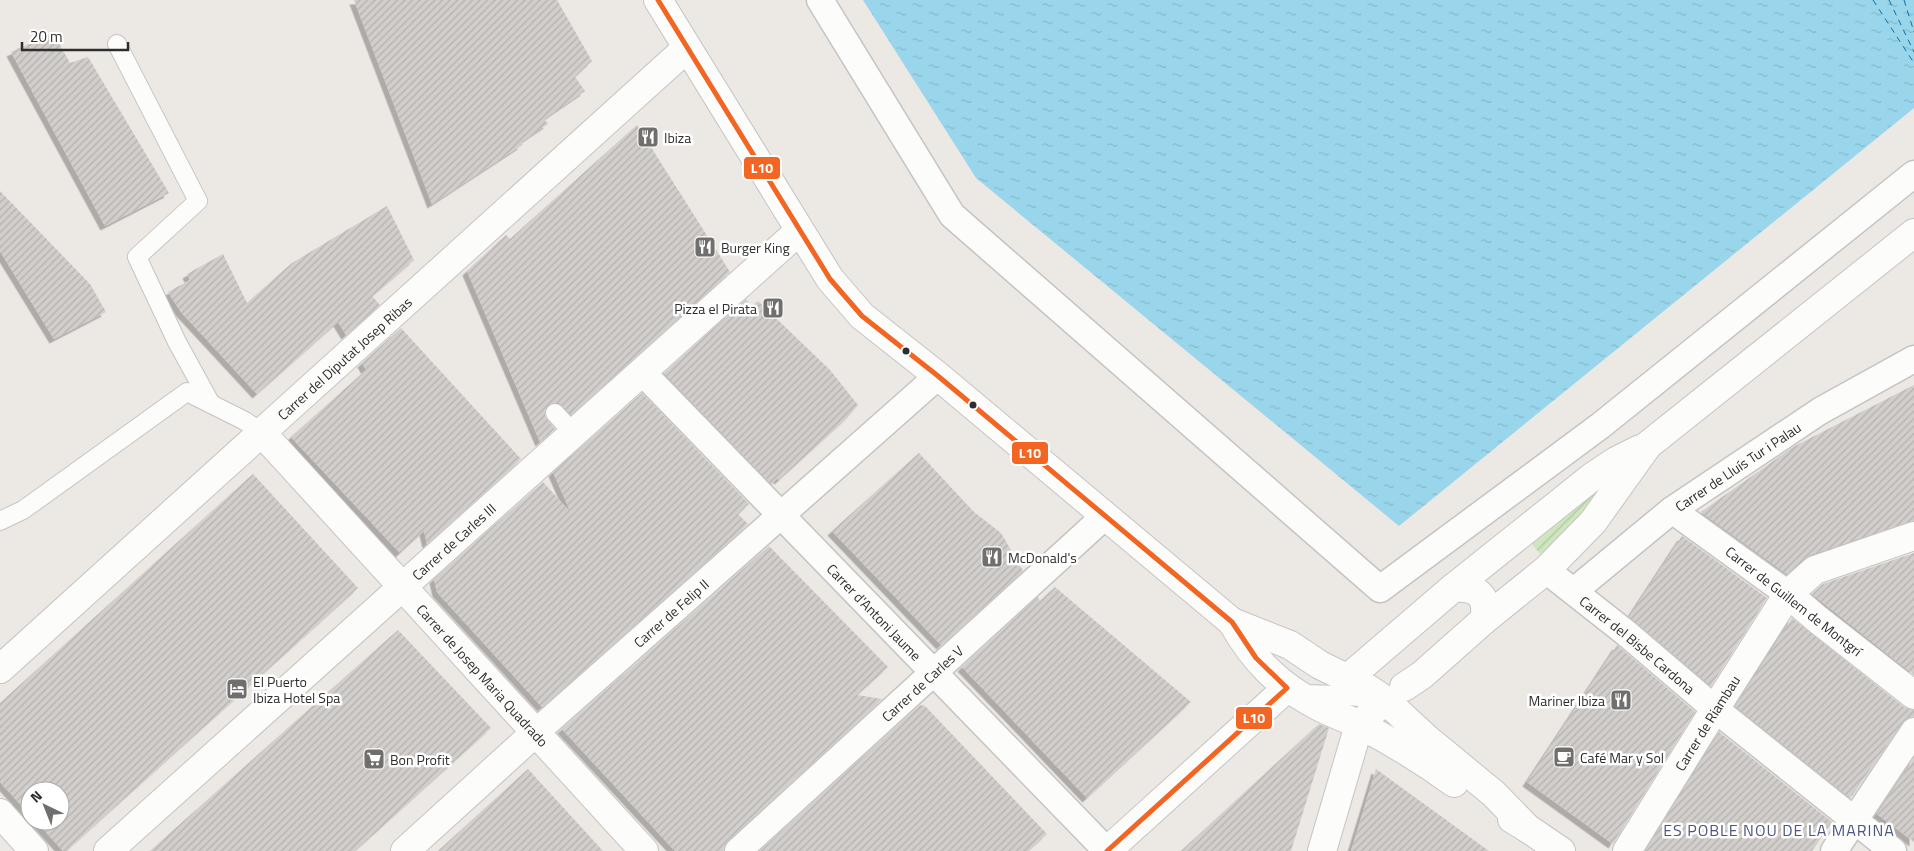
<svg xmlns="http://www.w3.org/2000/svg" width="1914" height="851" font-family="'Titillium Web',sans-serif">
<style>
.garden{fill:url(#garden-furrows)}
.water{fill:url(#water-ripples)}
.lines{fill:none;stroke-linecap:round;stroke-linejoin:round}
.ferry{stroke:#0d6fa3;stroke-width:1;stroke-dasharray:6 5;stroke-linecap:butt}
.building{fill:url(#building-hatch);filter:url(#shadow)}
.service-casing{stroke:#c5c4c5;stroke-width:20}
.pedestrian-casing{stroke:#c5c4c5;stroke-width:29}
.minor-casing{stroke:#c5c4c5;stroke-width:30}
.tertiary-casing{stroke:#c5c4c5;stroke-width:30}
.service{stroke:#fcfcfb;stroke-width:18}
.pedestrian{stroke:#fcfcfb;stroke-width:26}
.minor{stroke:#fcfcfb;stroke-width:28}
.tertiary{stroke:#fcfcfb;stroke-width:28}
.bus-1-casing{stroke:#fff;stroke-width:9}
.bus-1{stroke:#f26522;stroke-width:5}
.bus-dot{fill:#2e2e2e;stroke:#fff;stroke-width:2}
.labels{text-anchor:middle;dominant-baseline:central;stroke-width:5;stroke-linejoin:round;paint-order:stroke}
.poi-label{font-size:14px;fill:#2e2e2e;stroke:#fff;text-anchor:start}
.street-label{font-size:14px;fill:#2e2e2e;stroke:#fff}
.quarter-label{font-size:16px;letter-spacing:1px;fill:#4d5680;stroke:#fff}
.line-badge{stroke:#fff;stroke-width:2}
.badge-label{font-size:14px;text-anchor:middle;font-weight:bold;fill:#fff}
</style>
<defs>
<pattern id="garden-furrows" width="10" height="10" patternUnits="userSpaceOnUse" patternTransform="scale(1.25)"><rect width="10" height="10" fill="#cee6be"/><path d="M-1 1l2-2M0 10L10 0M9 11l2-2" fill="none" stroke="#b1c6a4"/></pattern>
<pattern id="water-ripples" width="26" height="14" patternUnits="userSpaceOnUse" patternTransform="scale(1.25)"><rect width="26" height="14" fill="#99d6ec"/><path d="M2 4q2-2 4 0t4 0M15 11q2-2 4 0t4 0" fill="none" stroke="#84b8cb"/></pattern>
<pattern id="building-hatch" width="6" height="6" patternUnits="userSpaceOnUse" patternTransform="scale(1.25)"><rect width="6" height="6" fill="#d1cecb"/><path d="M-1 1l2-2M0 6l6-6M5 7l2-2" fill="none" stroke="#b4b1af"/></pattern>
<filter id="shadow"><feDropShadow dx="-4.5" dy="4.5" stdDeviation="0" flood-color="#0004"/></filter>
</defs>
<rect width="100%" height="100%" fill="#ece8e4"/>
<path class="garden" d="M 1608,480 L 1593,506 L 1566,535 L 1540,554 L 1532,544 Z"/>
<path class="water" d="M 863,0 L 1914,0 L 1914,108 L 1399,526 L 976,178 Z"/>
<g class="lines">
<g class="ferry">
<path d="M 1873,0 L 1914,63"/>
<path d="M 1889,0 L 1914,52"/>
<path d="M 1904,0 L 1914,32"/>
</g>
</g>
<g class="building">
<path d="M 354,0 L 557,0 L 592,61 L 575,77 L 585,91 L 544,119 L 548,124 L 521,142 L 522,145 L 432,204 Z"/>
<path d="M 53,33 L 70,63 L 88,57 L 169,193 L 105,226 L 11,52 Z"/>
<path d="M 637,125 L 730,272 L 571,415 L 559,403 L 553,403 L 548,405 L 545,410 L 545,416 L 555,429 L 540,442 L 467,271 L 506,235 L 510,239 Z"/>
<path d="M 0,191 L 90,284 L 106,312 L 54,339 L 0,251 Z"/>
<path d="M 387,206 L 414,260 L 372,296 L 380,305 L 346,335 L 338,322 L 257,394 L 181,312 L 168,292 L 190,280 L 187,274 L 223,254 L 247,303 L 292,263 Z"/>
<path d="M 746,299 L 751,307 L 758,301 L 830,370 L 858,405 L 848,417 L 779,480 L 778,478 L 771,484 L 664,373 Z"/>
<path d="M 401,328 L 521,459 L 427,544 L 424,531 L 400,553 L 291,437 L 366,370 L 362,363 Z"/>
<path d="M 1914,385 L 1914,521 L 1810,555 L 1787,574 L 1701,512 L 1793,447 Z"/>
<path d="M 642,393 L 749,504 L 738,514 L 748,524 L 542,707 L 437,592 L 434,579 L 543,482 L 571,513 L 553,472 Z"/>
<path d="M 919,453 L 974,512 L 1001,533 L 1023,571 L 941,645 L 832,531 Z"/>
<path d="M 253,474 L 358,588 L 66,851 L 63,851 L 36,821 L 60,821 L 60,791 L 30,791 L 30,815 L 0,782 L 0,703 Z"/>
<path d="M 1682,536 L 1767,598 L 1711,686 L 1629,617 Z"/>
<path d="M 769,546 L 888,667 L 857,695 L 882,699 L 728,840 L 724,846 L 723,851 L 675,851 L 562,729 Z"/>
<path d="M 1914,553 L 1914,675 L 1812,594 L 1823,584 Z"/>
<path d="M 1055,587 L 1191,702 L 1087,798 L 962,667 L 1038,597 L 1040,601 Z"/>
<path d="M 1792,618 L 1904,707 L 1914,710 L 1914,716 L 1907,718 L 1902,723 L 1852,796 L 1851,795 L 1849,797 L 1735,706 Z"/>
<path d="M 398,630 L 491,728 L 355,851 L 150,851 Z"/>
<path d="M 1617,645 L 1695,712 L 1613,844 L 1527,782 Z"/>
<path d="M 920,705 L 925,706 L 1047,834 L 1028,851 L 760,851 Z"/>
<path d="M 1319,724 L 1329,728 L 1291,851 L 1181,851 Z"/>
<path d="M 1719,732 L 1832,822 L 1812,851 L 1645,851 Z"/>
<path d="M 1914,758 L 1914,842 L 1877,814 Z"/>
<path d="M 528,769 L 603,851 L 438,851 L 472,820 Z"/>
<path d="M 1376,769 L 1420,801 L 1489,851 L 1351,851 Z"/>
</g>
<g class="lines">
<g class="service-casing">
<g id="service">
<path d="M 117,44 L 198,201 L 137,257 L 177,342 L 211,404"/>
<path d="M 555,413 L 574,434"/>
<path d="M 0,521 L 23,510 L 187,392 L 245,421 L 261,432"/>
<path d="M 1303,694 L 1341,695 L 1377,699"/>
</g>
</g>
<g class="pedestrian-casing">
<g id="pedestrian">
<path d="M 820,0 L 952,215 L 1380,589 L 1600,426 L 1914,174"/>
<path id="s1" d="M 642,372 L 1107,851"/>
<path d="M 1672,510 L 1788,594"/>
<path id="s2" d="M 1546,570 L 1626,633 L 1715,709 L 1893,851"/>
<path id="s3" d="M 1574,591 L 1672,510 L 1820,411 L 1914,359"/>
<path id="s4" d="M 536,732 L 938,376"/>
<path id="s5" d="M 738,851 L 1105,516"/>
<path d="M 1834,851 L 1914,731"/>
</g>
</g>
<g class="minor-casing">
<g id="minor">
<path id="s6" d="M 261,432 L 644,851"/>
<path d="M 1453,588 C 1477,586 1489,596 1484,620"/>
<path d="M 1788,594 L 1817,619 L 1914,695"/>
<path id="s7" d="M 0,669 L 687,48"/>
<path d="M 1348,678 L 1453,588 L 1592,477 L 1616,461 L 1640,449"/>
<path d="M 1404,687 L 1422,675 L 1484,620 L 1546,570 L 1593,522 L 1648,445 L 1914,233"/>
<path d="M 0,813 L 34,851"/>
<path id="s8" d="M 108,851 L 799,231"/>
<path d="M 405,851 L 536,732"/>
<path d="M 1322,851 L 1359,725 L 1385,700"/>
<path id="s9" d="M 1627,851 L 1715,709 L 1788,594 L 1815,570 L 1914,536"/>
</g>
</g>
<g class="tertiary-casing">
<g id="tertiary">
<path d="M 658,0 L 830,279 L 862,316 L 938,376 L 1232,622 L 1290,645 L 1320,665 L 1367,688 L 1385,700 L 1426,738 L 1494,794 L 1527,828"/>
<path d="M 1232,622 C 1254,661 1278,685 1318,706 C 1331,713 1346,718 1360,725 C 1393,742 1424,761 1454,783"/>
<path d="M 1512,819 L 1527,828 L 1561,851"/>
<path d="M 1107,851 L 1287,688"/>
</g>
</g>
<use href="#service" class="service"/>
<use href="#pedestrian" class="pedestrian"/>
<use href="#minor" class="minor"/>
<use href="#tertiary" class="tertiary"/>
<g class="bus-1-casing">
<path id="bus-1" d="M 658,0 L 830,279 L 862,316 L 938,376 L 1232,622 L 1256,658 L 1287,688 L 1107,851"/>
</g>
<use href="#bus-1" class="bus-1"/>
</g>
<defs>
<g id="restaurant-square" transform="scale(1.125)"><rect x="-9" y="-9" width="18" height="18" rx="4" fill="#706f6e" stroke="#fff"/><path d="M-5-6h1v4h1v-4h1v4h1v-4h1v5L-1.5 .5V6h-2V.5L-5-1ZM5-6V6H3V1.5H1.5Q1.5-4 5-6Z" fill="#fff"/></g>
<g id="hotel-square" transform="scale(1.125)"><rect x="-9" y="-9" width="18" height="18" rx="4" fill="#706f6e" stroke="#fff"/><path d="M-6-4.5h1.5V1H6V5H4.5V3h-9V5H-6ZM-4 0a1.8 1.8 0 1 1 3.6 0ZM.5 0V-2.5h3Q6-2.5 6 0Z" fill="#fff"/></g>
<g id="cafe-square" transform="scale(1.125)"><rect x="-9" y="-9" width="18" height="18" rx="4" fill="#706f6e" stroke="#fff"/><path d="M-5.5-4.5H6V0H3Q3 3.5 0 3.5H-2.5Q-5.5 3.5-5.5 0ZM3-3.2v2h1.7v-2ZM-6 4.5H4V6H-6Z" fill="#fff"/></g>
<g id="supermarket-square" transform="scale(1.125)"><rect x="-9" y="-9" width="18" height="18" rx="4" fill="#706f6e" stroke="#fff"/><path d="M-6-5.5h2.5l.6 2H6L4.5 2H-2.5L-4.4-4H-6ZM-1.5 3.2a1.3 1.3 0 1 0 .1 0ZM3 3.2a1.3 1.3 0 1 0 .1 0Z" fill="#fff"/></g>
</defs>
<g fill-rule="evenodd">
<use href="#restaurant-square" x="648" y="137"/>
<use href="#restaurant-square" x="705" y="247"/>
<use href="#restaurant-square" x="773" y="308"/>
<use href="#restaurant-square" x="992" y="557"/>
<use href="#hotel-square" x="237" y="689"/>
<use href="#restaurant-square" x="1621" y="700"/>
<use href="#cafe-square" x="1564" y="757"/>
<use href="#supermarket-square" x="374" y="759"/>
</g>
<g class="bus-dot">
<circle cx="906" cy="351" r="4.5"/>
<circle cx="973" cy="405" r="4.5"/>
</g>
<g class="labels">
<g class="poi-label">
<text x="664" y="137">Ibiza</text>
<text x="721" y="247">Burger King</text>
<text x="757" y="308" text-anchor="end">Pizza el Pirata</text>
<text x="1008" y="557">McDonald's</text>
<text x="253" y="681">El Puerto<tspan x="253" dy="16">Ibiza Hotel Spa</tspan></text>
<text x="1605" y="700" text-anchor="end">Mariner Ibiza</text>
<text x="1580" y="757">Café Mar y Sol</text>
<text x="390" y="759">Bon Profit</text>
</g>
<g class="street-label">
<text stroke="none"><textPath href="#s7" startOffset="464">Carrer del Diputat Josep Ribas</textPath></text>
<text stroke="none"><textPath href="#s3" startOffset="206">Carrer de Lluís Tur i Palau</textPath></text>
<text stroke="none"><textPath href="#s8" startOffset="464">Carrer de Carles III</textPath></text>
<text transform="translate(1794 601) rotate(38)">Carrer de Guillem de Montgrí</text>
<text stroke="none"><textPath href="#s1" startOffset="334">Carrer d'Antoni Jaume</textPath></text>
<text stroke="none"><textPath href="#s4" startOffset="180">Carrer de Felip II</textPath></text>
<text stroke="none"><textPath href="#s2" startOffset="118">Carrer del Bisbe Cardona</textPath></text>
<text stroke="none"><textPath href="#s6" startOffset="329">Carrer de Josep Maria Quadrado</textPath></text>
<text stroke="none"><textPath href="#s5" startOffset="249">Carrer de Carles V</textPath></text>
<text stroke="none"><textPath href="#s9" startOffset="151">Carrer de Riambau</textPath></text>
</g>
<g class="quarter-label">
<text x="1779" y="830">ES POBLE NOU DE LA MARINA</text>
</g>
</g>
<g class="line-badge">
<rect x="743" y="156" width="38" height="24" rx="5" fill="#f26522"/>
<rect x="1011" y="441" width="38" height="24" rx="5" fill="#f26522"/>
<rect x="1235" y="706" width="38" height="24" rx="5" fill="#f26522"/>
</g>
<g class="badge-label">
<text x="762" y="173">L10</text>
<text x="1030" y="458">L10</text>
<text x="1254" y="723">L10</text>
</g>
<g transform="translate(45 806) rotate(317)"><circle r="24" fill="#ffffff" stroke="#ababab"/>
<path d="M0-4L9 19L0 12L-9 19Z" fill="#706f6e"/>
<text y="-8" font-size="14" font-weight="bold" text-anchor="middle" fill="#2e2e2e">N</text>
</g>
<path d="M22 42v8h106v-8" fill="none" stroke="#2e2e2e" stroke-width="2.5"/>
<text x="30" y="42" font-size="15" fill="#2e2e2e" stroke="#ffffff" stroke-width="4" paint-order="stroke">20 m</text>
</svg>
